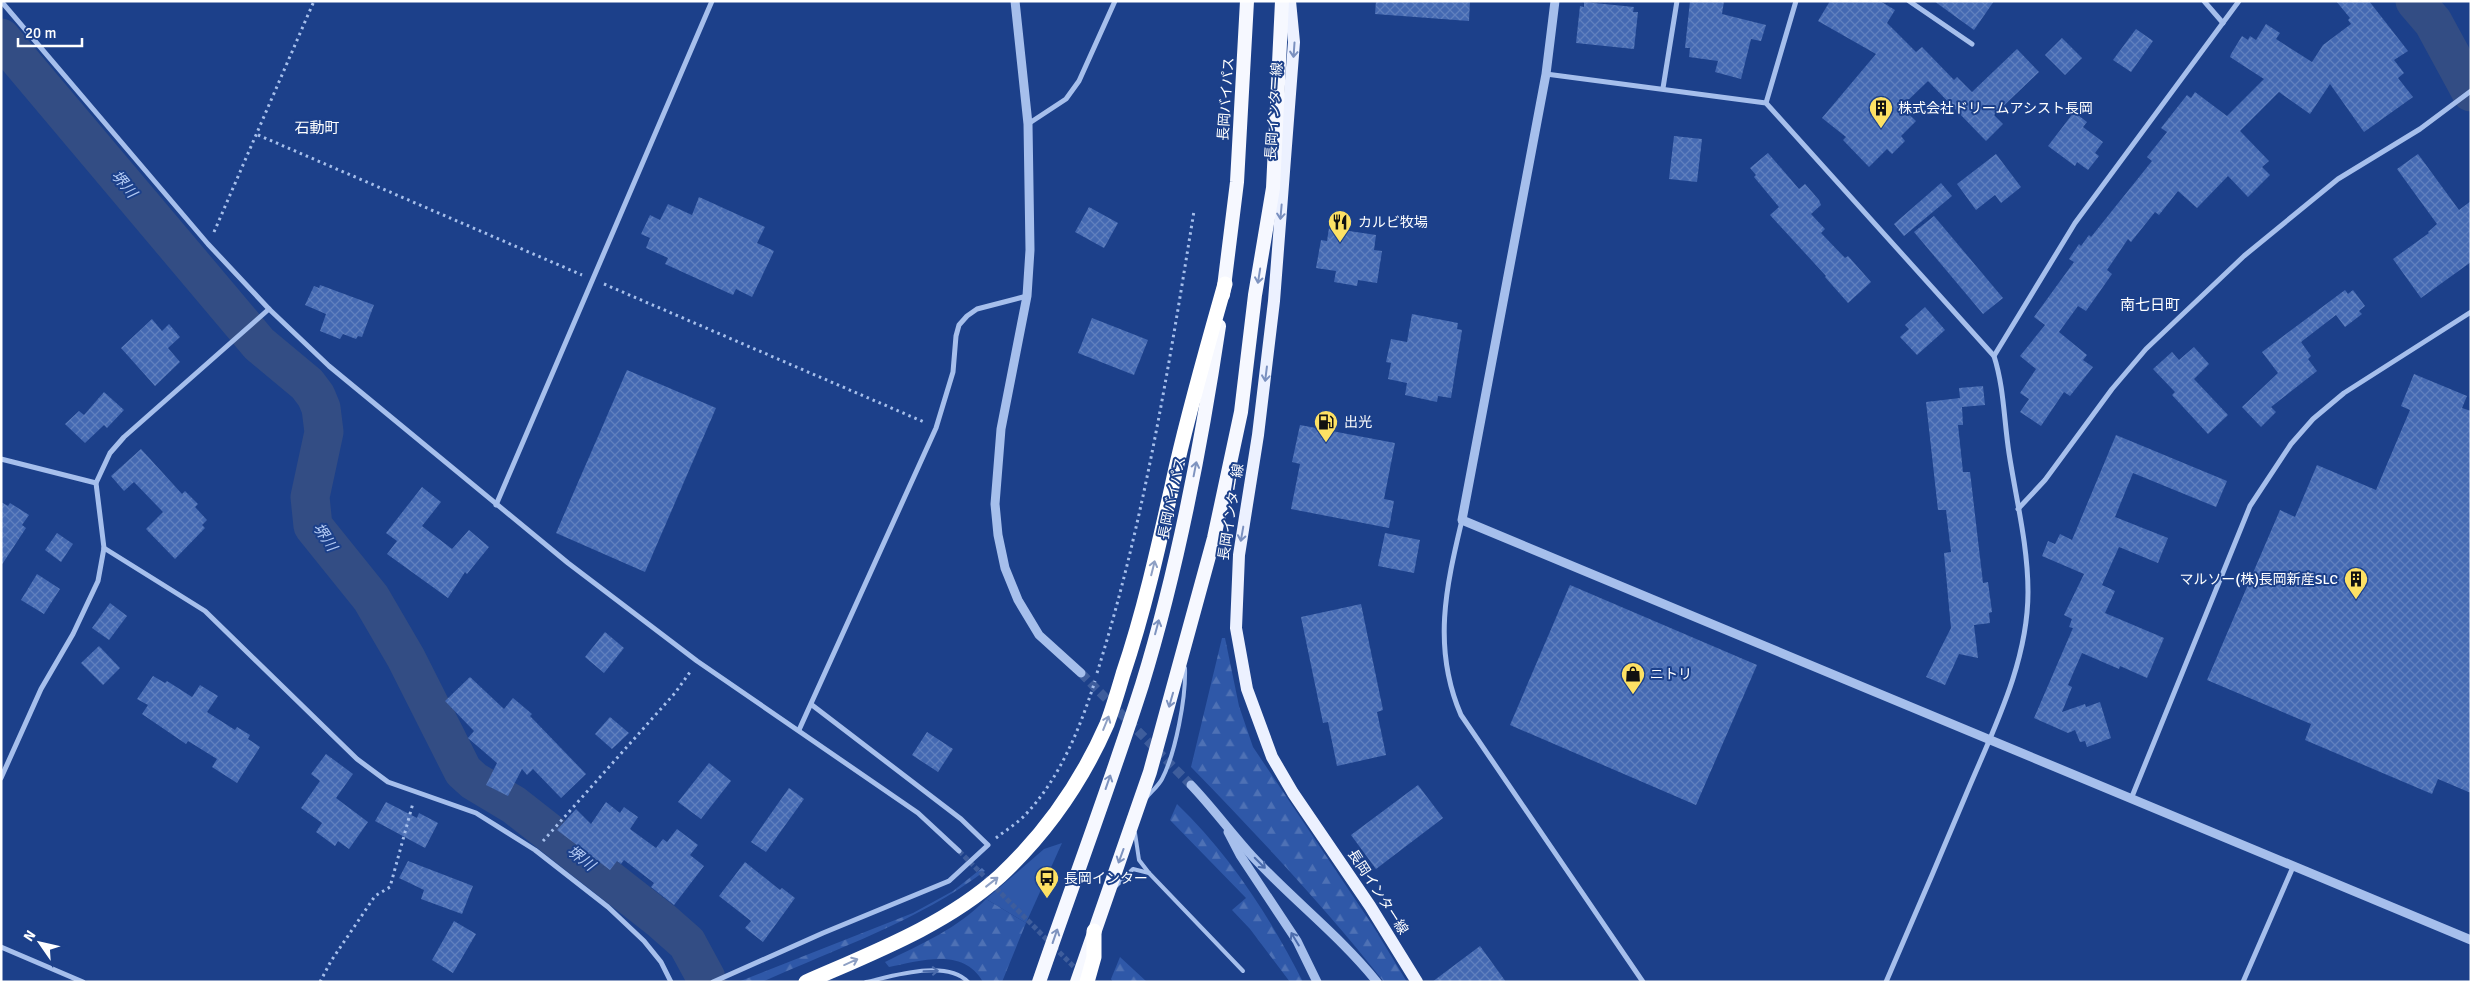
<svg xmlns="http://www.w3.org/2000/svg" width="2472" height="983" font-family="Signika,'Noto Sans JP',sans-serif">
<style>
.grass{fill:#2f58a8}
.forest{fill:url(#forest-firs)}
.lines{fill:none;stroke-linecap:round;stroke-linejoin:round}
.river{stroke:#334d84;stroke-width:39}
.building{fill:url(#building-cross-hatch)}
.minor-tunnel{stroke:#3e5d9c;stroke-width:5;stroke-dasharray:5 2.5;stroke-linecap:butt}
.tertiary-tunnel{stroke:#3e5d9c;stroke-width:9;stroke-dasharray:9 4.5;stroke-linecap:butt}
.path{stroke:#a6bfec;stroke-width:3;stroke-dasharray:2.5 4;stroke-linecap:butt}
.service{stroke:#a6bfec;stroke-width:4}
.minor{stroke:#a6bfec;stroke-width:5}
.tertiary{stroke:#a6bfec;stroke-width:9}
.primary{stroke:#ecf1ff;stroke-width:12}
.trunk{stroke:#f6f8ff;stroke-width:14}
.motorway{stroke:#fff;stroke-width:15}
.oneway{stroke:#7a90bf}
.oneway2{stroke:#7e93bf}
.oneway3{stroke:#8ea0c4}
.oneway4{stroke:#4c6cac}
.labels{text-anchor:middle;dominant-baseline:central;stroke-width:4;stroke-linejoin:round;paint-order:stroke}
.street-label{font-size:14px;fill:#fff;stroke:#1c408a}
.poi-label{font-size:14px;fill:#fff;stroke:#1c408a;text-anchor:start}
.neighbourhood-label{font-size:15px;fill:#fff;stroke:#1c408a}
.water-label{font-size:15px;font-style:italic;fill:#b2c9f4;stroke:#1c408a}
</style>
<defs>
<pattern id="forest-firs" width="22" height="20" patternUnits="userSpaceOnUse" patternTransform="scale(1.25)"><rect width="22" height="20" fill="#2f58a8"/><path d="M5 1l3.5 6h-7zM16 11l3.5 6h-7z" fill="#4e71b5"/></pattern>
<pattern id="building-cross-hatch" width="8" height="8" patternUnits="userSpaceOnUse" patternTransform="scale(1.25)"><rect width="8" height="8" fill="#4469b2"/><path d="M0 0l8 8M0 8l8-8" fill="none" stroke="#6080be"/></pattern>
</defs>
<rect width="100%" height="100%" fill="#1c408a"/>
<path class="grass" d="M 1062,843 L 1026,923 L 986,899 L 1044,849 Z"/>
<g class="forest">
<path d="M 1222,638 L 1225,638 L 1239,706 L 1253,747 L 1373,926 L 1407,982 L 1384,982 C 1324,906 1258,836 1191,767 Z"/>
<path d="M 1177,804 C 1230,855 1270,917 1303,982 L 1290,982 L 1250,929 L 1232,910 L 1246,898 L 1170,820 Z"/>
<path d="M 982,868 L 985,871 C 918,921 838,948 762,982 L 738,982 L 913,913 L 953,891 Z"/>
<path d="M 986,899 L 1026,923 L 1002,982 L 983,982 C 963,947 921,961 889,967 L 885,962 C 921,944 959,928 986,899 Z"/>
<path d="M 1120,957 L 1147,982 L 1113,982 L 1111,979 Z"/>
</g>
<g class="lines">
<g class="river">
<path d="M 2415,1 L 2433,22 L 2471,92"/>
<path d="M 1,38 L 259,344 L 307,384 L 316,396 L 321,408 L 324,432 L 310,497 L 313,526 L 371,598 L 406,658 L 463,771 L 474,781 L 514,805 L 662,921 L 687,943 L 706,978"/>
</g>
</g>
<g class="building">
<path d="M 1376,1 L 1470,1 L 1469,21 L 1375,14 Z"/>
<path d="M 1690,1 L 1724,1 L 1722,14 L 1766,25 L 1761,41 L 1751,39 L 1741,79 L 1715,72 L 1718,61 L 1689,57 L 1690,48 L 1685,48 Z"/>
<path d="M 1830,1 L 1880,1 L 1895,10 L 1887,23 L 1916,52 L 1922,47 L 1954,80 L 1957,77 L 1972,92 L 2017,49 L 2039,72 L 1994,115 L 2003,124 L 1986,141 L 1928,81 L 1901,107 L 1916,121 L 1901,136 L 1905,141 L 1892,154 L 1887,149 L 1869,167 L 1843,140 L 1846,137 L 1822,118 L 1876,54 L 1818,21 Z"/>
<path d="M 1934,1 L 1994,1 L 1974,30 Z"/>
<path d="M 2336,1 L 2369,1 L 2408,51 L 2394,60 L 2404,73 L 2398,78 L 2413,97 L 2364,132 L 2330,84 L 2310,114 L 2279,92 L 2240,131 L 2269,161 L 2262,167 L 2270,175 L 2248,197 L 2228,176 L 2197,208 L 2178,191 L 2159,215 L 2155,212 L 2131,242 L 2128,239 L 2107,270 L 2112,274 L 2086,311 L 2078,306 L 2059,332 L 2087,355 L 2083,360 L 2093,367 L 2070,396 L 2064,392 L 2041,426 L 2020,412 L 2029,399 L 2020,393 L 2036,369 L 2020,356 L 2045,325 L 2034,317 L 2074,262 L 2069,259 L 2079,244 L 2081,246 L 2089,235 L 2091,237 L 2152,161 L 2147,157 L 2167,132 L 2161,128 L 2187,95 L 2191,98 L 2195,92 L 2227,116 L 2264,79 L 2230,57 L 2231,54 L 2242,36 L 2248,40 L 2250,36 L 2256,40 L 2266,24 L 2280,33 L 2276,39 L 2312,62 L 2323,45 L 2351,24 L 2348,20 L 2350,18 Z"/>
<path d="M 1584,2 L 1634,7 L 1633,12 L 1638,12 L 1634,49 L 1576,43 L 1580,6 L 1584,7 Z"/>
<path d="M 2136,29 L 2153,41 L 2131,72 L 2113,60 Z"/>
<path d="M 2062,38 L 2082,58 L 2065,75 L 2045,55 Z"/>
<path d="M 2074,112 L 2087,122 L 2083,127 L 2103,142 L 2095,153 L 2099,156 L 2088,170 L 2077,162 L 2075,166 L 2048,146 Z"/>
<path d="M 1674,136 L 1702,139 L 1697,182 L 1669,179 Z"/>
<path d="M 1768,153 L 1799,189 L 1805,184 L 1819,200 L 1821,205 L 1811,214 L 1825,229 L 1821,233 L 1845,258 L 1848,256 L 1871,282 L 1848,303 L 1825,277 L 1826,276 L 1770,215 L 1779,207 L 1754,177 L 1756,175 L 1750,168 Z"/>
<path d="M 1996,154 L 2021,187 L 2001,203 L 1995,195 L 1976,210 L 1957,184 Z"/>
<path d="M 2418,154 L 2459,210 L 2471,201 L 2471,262 L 2421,298 L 2393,259 L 2429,233 L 2428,232 L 2437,224 L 2397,169 Z"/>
<path d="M 1941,183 L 1952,196 L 1904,236 L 1894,224 Z"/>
<path d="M 699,197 L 765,227 L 757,243 L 774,251 L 752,297 L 736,289 L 733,295 L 665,264 L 668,258 L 646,248 L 650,238 L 641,234 L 650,215 L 660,220 L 668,204 L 692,215 Z"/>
<path d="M 1089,207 L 1118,223 L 1104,248 L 1075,232 Z"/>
<path d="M 1934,216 L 2003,298 L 1983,314 L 1914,232 Z"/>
<path d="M 1329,228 L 1376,235 L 1374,250 L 1382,251 L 1377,283 L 1358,280 L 1357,286 L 1334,282 L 1336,271 L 1316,268 L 1321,240 L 1327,241 Z"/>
<path d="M 320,285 L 374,305 L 362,337 L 358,336 L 356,339 L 343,334 L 340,339 L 320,331 L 326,314 L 305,305 L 314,286 L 319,288 Z"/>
<path d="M 2345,290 L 2348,294 L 2353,290 L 2365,306 L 2359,311 L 2362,314 L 2345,327 L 2336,315 L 2301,342 L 2311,356 L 2308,359 L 2317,371 L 2271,407 L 2276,412 L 2261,427 L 2242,407 L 2278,373 L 2262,352 Z"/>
<path d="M 1925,307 L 1945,330 L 1917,355 L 1900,337 L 1909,329 L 1905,325 Z"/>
<path d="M 1412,314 L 1458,323 L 1457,329 L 1462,330 L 1451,398 L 1438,396 L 1437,402 L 1405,395 L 1407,383 L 1388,379 L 1391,363 L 1386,362 L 1391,339 L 1407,342 Z"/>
<path d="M 1092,318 L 1148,340 L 1134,375 L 1078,353 Z"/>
<path d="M 152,319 L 162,331 L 169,324 L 180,337 L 168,348 L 180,362 L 155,386 L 121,348 Z"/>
<path d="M 2194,347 L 2209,364 L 2194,379 L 2228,415 L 2208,434 L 2172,395 L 2175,392 L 2153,369 L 2172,352 L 2179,360 Z"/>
<path d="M 627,370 L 716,408 L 645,572 L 556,533 Z"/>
<path d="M 2414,374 L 2467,396 L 2462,408 L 2471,411 L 2471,793 L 2438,779 L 2432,794 L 2305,740 L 2311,724 L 2207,680 L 2280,510 L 2295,517 L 2317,465 L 2376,490 L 2410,410 L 2401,406 Z"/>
<path d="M 1983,386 L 1985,405 L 1962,407 L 1963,425 L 1958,425 L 1963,472 L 1970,472 L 1983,583 L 1988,582 L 1992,612 L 1989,613 L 1990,623 L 1974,625 L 1978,658 L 1959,654 L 1945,685 L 1926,677 L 1951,628 L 1944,553 L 1951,552 L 1946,510 L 1938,510 L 1926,402 L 1960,398 L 1959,388 Z"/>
<path d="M 104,392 L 124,410 L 107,428 L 104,425 L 85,443 L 65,424 L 79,411 L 84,415 Z"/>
<path d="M 1300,425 L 1395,443 L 1384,499 L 1394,501 L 1389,528 L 1291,509 L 1300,464 L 1292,462 Z"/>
<path d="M 2116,435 L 2227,481 L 2216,507 L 2133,473 L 2115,517 L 2168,538 L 2158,563 L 2119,547 L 2102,585 L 2115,591 L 2105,613 L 2164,638 L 2147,678 L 2120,666 L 2119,669 L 2082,653 L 2068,685 L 2072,687 L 2062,712 L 2085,704 L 2086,707 L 2100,702 L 2111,738 L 2087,747 L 2085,741 L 2080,742 L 2075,730 L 2068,733 L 2034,718 L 2073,628 L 2069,627 L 2072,619 L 2064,615 L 2084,574 L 2042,556 L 2048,541 L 2055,544 L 2060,534 L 2072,540 Z"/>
<path d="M 141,449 L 182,494 L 185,491 L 198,504 L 195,507 L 207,520 L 202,525 L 205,528 L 175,559 L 146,529 L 163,512 L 134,482 L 124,491 L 111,476 Z"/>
<path d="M 422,487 L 441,502 L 422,526 L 452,549 L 469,530 L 489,547 L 467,574 L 465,572 L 448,598 L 387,554 L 397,541 L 386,533 Z"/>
<path d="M 1,502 L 8,506 L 10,503 L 29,515 L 22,525 L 26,528 L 1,566 Z"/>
<path d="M 57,533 L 73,544 L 61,562 L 45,550 Z"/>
<path d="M 1385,533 L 1420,540 L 1414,573 L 1378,566 Z"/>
<path d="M 37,574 L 60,589 L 44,614 L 21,600 Z"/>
<path d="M 1570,585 L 1757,665 L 1696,805 L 1510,725 Z"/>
<path d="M 110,603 L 127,616 L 109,640 L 92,628 Z"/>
<path d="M 1361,604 L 1383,710 L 1377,712 L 1386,755 L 1337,766 L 1328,722 L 1323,723 L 1301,617 Z"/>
<path d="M 605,632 L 624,648 L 604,673 L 585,657 Z"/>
<path d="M 99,646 L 120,668 L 103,685 L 81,663 Z"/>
<path d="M 153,676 L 165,683 L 167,681 L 192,697 L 200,685 L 218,696 L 207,712 L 235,730 L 237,727 L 250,735 L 248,739 L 260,747 L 237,783 L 212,767 L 217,759 L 188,741 L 186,744 L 142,714 L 148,705 L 137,699 Z"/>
<path d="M 470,677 L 504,709 L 513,698 L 532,714 L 530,716 L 586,774 L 561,798 L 533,769 L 527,775 L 522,769 L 508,796 L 486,785 L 497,763 L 468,738 L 474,731 L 445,701 Z"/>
<path d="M 610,717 L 629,733 L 612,749 L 595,734 Z"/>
<path d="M 927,732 L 953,749 L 938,772 L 912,755 Z"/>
<path d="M 326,754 L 353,774 L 336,798 L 368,822 L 349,849 L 338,841 L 335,846 L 316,832 L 322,823 L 301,808 L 320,781 L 311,774 Z"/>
<path d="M 709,763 L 731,781 L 701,819 L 678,802 Z"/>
<path d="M 1418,785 L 1443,818 L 1376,869 L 1351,835 Z"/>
<path d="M 789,788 L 804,799 L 766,852 L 751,842 Z"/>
<path d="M 386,802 L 417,818 L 419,813 L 438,823 L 425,848 L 375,821 Z"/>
<path d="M 606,802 L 620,813 L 624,807 L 638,817 L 630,829 L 656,848 L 663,839 L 667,842 L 677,829 L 698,845 L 690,855 L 704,866 L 674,905 L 651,887 L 654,883 L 624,860 L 621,864 L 617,861 L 610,870 L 557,830 L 576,809 L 591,824 Z"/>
<path d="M 408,861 L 473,886 L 462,914 L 421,899 L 424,890 L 399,878 Z"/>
<path d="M 745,862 L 780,890 L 782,888 L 795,898 L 763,942 L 745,928 L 751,921 L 719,896 Z"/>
<path d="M 454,921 L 476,934 L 453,973 L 432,960 Z"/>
<path d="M 1480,946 L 1506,982 L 1432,982 Z"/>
</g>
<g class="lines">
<path class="minor-tunnel" d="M 959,851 L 1079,972"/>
<path class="tertiary-tunnel" d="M 1081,673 L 1191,785"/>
<g class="path">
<path d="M 258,135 L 582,275"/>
<path d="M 214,232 L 314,1"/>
<path d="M 604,284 L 924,422"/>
<path d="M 1097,673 C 1144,523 1169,366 1194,211"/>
<path d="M 996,838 C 1006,830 1018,823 1026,814 C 1060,778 1080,728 1095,681"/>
<path d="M 543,841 L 675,693 L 690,672"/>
<path d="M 320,982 L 331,961 L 375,896 L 390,887 L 413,803"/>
</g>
<g class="service">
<path d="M 1147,797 C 1152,791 1159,785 1162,779 C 1176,752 1186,697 1185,668"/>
<path d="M 1135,833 L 1139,860 L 1149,873 L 1243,971"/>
<path d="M 1116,886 L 1133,869 L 1149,873"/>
<path d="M 866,982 C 893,976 946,959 968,982"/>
</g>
<g class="minor">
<path d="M 1,1 L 208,244 L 269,309 L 329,366 L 568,563 L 697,661 L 918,813 L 959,851"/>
<path d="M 1909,1 L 1972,44"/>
<path d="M 2204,1 L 2223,23"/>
<path d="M 1546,74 L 1766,103 L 1994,356 C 2004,387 2004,421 2009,453 C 2016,499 2028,545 2028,592 C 2028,664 1992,732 1965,797 C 1939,859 1913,920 1886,982"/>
<path d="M 1663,88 L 1677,1"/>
<path d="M 1766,103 L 1796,1"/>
<path d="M 1028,124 L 1066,99 L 1079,81 L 1115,1"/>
<path d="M 1994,356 L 2075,223 L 2239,1"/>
<path d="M 1,459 L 96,483"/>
<path d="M 496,505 L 712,1"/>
<path d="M 2018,509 L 2045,480 L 2112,389 L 2146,349 L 2244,256 L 2338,179 L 2420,129 L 2471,91"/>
<path d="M 1462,520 C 1446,587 1432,648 1461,715 L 1643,982"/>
<path d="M 104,548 L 205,611 L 357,759 L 388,782 L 476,813 L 535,850 L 608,907 L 644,941 L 661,962 L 671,982"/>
<path d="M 799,730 L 936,428 L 953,372 L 956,336 L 959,325 L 967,316 L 977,309 L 1027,296"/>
<path d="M 1,778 L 41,689 L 73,634 L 98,581 L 104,548 L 96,483 L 110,453 L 124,437 L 269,309"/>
<path d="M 2131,799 L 2250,506 L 2291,444 L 2313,419 L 2344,393 L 2471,312"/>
<path d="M 1,947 L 83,982"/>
<path d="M 713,982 L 823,933 L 949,881 L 988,845 L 961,819 L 812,705"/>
<path d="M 2243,982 L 2293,867"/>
</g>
<g class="tertiary">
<path d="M 1015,1 L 1028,124 L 1030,250 L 1027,296 L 1001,429 L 995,504 L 998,535 L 1005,568 L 1018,600 L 1039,635 L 1081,673"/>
<path d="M 1555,1 L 1546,74 L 1462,520 L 2471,940"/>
<path d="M 1191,785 C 1213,808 1231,833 1253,857 C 1293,900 1340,936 1377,982"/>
<path d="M 1228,832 L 1240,855 L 1297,941 L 1317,982"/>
</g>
<path class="primary" d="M 1290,1 L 1294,42 L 1274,301 L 1258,435 L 1239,555 L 1236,628 L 1247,689 L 1272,757 L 1293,793 L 1370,906 L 1417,982"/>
<g class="trunk">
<path d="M 1223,295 L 1237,182 L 1247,1"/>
<path d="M 1039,982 C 1073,883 1110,785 1142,685 C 1178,568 1201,447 1219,326"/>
<path d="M 1077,982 L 1150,772 L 1214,538 L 1241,412 L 1255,295 L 1273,188 L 1282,1"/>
</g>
<g class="motorway">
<path d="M 806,982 C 872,953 946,925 1000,876 C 1045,834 1082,781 1107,724 C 1113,708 1118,691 1123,674 C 1146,606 1161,535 1177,464 C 1191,403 1208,344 1225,284"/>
<path d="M 1087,982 L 1094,957 L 1094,931"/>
</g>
</g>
<defs><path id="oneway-shaft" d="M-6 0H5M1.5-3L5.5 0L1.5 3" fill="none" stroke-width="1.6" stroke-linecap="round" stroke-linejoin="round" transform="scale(1.25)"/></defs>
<g class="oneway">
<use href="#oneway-shaft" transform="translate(1294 50) rotate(94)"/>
<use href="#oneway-shaft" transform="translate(1281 212) rotate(95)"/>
<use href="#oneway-shaft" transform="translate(1266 374) rotate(97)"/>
<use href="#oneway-shaft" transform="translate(1242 534) rotate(100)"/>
</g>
<g class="oneway2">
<use href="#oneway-shaft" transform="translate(1259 276) rotate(99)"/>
<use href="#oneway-shaft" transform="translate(1195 469) rotate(-79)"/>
<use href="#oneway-shaft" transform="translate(1157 627) rotate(-75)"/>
<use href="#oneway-shaft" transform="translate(1171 700) rotate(106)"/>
<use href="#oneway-shaft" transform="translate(1108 782) rotate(-71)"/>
<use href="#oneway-shaft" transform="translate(1121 856) rotate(110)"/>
<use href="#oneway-shaft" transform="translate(1055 936) rotate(-71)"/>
</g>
<g class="oneway3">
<use href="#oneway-shaft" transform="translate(1153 568) rotate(-76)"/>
<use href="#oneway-shaft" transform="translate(1106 723) rotate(-68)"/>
<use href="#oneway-shaft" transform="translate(992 882) rotate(-38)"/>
<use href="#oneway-shaft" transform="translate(851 962) rotate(-24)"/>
</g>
<g class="oneway4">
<use href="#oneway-shaft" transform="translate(1260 863) rotate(45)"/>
<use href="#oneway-shaft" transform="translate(1295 939) rotate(-121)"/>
<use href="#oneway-shaft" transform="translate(931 971) rotate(-2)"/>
</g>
<defs>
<g id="building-pin" transform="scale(1.25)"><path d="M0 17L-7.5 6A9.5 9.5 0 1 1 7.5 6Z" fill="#fde164" stroke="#1c408a"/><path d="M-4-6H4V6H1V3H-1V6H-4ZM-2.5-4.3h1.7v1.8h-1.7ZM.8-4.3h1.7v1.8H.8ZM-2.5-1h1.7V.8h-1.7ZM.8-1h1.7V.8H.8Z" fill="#111"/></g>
<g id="restaurant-pin" transform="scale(1.25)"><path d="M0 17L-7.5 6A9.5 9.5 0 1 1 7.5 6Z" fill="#fde164" stroke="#1c408a"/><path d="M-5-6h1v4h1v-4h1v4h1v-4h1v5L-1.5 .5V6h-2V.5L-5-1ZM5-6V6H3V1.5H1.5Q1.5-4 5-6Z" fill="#111"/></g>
<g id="fuel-pin" transform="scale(1.25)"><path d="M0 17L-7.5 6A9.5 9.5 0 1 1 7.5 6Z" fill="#fde164" stroke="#1c408a"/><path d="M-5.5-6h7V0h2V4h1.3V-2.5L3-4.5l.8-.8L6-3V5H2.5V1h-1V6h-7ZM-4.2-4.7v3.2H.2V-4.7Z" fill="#111"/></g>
<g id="shop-pin" transform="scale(1.25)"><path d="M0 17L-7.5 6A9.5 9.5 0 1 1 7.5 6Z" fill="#fde164" stroke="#1c408a"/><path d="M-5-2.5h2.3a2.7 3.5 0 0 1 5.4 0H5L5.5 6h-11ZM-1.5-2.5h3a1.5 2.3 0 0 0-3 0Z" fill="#111"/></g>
<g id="bus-pin" transform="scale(1.25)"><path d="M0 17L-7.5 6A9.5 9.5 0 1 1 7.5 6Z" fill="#fde164" stroke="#1c408a"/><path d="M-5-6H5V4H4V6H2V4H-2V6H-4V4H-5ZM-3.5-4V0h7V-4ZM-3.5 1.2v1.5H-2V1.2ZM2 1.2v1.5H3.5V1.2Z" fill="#111"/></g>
</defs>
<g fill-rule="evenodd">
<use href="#building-pin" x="1881" y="108"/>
<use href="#restaurant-pin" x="1340" y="222"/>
<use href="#fuel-pin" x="1326" y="422"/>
<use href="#building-pin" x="2356" y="579"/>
<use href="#shop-pin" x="1633" y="674"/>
<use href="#bus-pin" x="1047" y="878"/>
</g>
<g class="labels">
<g class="street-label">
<text transform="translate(1226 99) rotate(-86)">長岡バイパス</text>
<text transform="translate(1274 111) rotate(-86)">長岡インター線</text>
<text transform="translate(1172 498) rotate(-78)">長岡バイパス</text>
<text transform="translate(1231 512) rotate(-81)">長岡インター線</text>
<text transform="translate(1378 892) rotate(57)">長岡インター線</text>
</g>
<g class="poi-label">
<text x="1898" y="108">株式会社ドリームアシスト長岡</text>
<text x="1358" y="222">カルビ牧場</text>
<text x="1344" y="422">出光</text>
<text x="2338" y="579" text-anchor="end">マルソー(株)長岡新産SLC</text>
<text x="1650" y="674">ニトリ</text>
<text x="1064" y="878">長岡インター</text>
</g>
<g class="neighbourhood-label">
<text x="317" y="128">石動町</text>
<text x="2150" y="305">南七日町</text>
</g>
<g class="water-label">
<text transform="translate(124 184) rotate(50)">堺川</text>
<text transform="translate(325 537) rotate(56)">堺川</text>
<text transform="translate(581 858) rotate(38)">堺川</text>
</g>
</g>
<rect width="2472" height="983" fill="none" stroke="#ffffff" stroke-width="5"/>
<g transform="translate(40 943) rotate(304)" stroke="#1c408a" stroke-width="4" paint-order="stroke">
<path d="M0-4L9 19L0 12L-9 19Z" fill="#ffffff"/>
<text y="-8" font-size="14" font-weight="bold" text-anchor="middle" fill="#ffffff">N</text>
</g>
<path d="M18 38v8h64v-8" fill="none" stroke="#ffffff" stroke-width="2.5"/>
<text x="25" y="38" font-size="15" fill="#ffffff" stroke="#1c408a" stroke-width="4" paint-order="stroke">20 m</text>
</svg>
